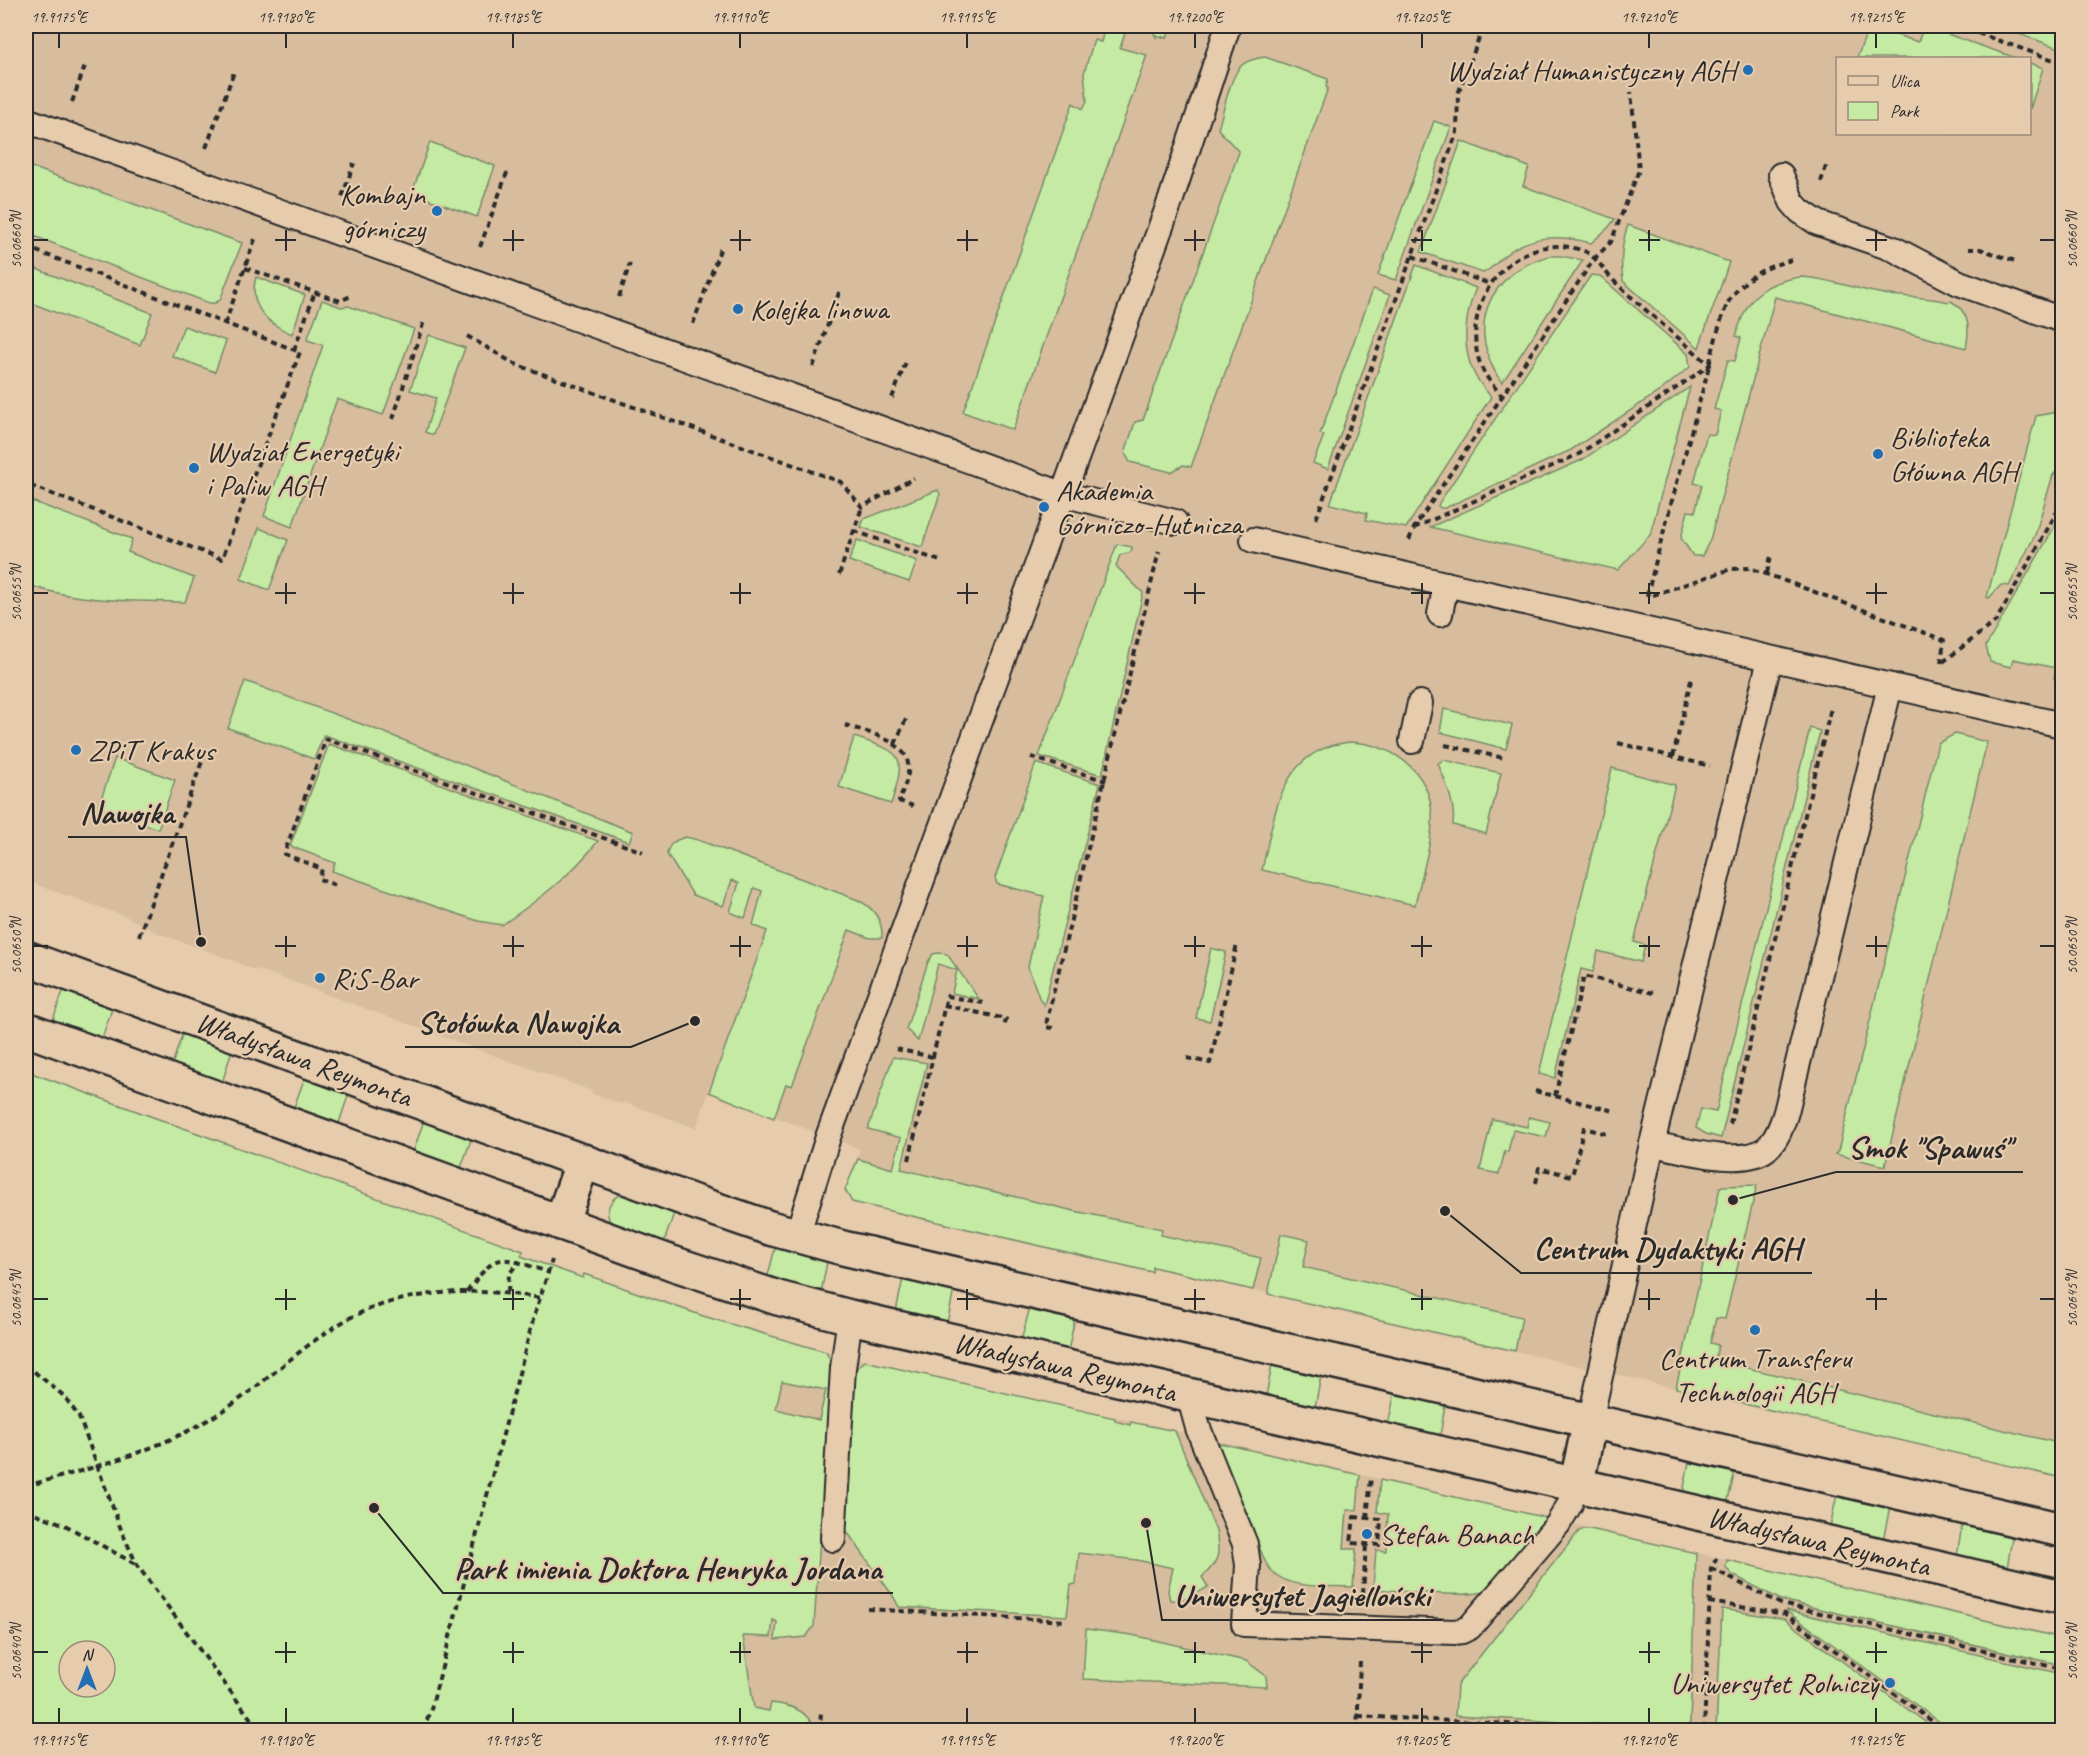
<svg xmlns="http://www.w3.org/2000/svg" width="2088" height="1756" font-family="Caveat,sans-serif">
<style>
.built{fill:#d7bd9e;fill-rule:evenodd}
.green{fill:#c5eaa4;stroke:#788a68;stroke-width:1.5;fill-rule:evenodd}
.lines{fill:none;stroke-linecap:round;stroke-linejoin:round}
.service-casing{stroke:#2b2b2b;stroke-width:28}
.minor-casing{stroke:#2b2b2b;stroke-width:38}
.path{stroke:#2b2b2b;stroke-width:4;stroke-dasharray:6 4.5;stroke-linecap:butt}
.service{stroke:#e6cbad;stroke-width:24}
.minor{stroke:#e6cbad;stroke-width:33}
.ticks{fill:none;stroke:#2b2b2b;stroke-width:2}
.poi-dot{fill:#1f6fb2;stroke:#e6cbad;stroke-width:2}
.labels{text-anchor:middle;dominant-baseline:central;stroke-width:4.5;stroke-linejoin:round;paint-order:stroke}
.poi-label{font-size:30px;fill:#2b2b2b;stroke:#e6cbad;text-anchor:start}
.street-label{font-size:30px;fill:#2b2b2b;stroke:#e6cbad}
.leader{fill:none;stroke:#2b2b2b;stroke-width:2}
.callout-dot{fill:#2b2b2b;stroke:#e6cbad;stroke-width:2}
.callout-label{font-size:32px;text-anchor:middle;font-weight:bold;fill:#2b2b2b;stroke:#e6cbad;stroke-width:4.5;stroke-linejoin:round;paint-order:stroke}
.neatline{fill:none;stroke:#2b2b2b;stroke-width:2}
.ticks-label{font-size:15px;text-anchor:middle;fill:#2b2b2b}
</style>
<rect width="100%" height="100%" fill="#e6cbad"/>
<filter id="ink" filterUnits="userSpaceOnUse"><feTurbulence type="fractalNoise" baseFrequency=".0167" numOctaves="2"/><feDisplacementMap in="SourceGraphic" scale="12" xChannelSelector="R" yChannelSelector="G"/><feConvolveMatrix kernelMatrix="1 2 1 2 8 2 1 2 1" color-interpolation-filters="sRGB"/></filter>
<g filter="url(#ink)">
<g class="built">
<path d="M 26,26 L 2062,26 L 2062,1478 L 1153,1267 L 1152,1272 L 852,1202 L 845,1190 L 860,1149 L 709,1092 L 696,1128 L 623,1102 L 622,1104 L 591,1093 L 592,1091 L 257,969 L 256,971 L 232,960 L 155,932 L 127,917 L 26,881 ZM 1838,58 L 2030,58 L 2030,134 L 1838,134 Z"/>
<path d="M 703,1316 L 826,1352 L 1175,1431 L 2062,1638 L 2062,1730 L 746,1730 Z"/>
</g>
<g class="green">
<path d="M 1105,26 L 1171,26 L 1167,38 L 1156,35 L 1156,37 L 1151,28 L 1143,26 L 1133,31 L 1126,30 L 1120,48 L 1147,55 L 1013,430 L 963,412 L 1073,103 L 1083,109 L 1087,101 L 1084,73 L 1094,40 L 1101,42 Z"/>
<path d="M 1869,26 L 1918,42 L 1924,26 L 2016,58 L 1857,58 Z"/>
<path d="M 1996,26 L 2062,26 L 2062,49 Z"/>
<path d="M 1265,57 L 1328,79 L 1326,87 L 1328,88 L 1191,467 L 1183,465 L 1171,472 L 1130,462 L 1125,453 L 1135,422 L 1143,420 L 1239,152 L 1218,129 C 1223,114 1230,75 1242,65 C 1248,60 1257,58 1265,57 Z"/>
<path d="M 2030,63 L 2043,68 L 2030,109 Z"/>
<path d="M 1434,121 L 1451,127 L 1396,280 L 1378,275 Z"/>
<path d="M 1461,141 L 1529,167 L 1523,186 L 1615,219 L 1608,228 L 1591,243 C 1560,235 1531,234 1505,255 C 1498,261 1492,269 1483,273 L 1421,252 Z"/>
<path d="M 430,142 L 495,166 L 477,217 L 412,193 Z"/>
<path d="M 26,165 L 242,243 L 220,300 L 215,303 L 209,303 L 26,233 Z"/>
<path d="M 1628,225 L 1729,262 C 1720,291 1708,319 1699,348 L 1623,281 C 1620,261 1621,244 1628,225 Z"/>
<path d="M 1549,256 L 1560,256 L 1583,260 L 1502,383 C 1465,330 1486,273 1549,256 Z"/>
<path d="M 1416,265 L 1476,288 C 1465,314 1461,347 1474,373 C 1478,382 1485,389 1491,397 L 1406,528 L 1366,520 L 1367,513 L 1330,504 Z"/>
<path d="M 31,267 L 152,313 L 140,345 L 26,301 L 26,280 Z"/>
<path d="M 1591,275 L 1600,276 L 1688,354 L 1690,367 L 1660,391 L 1571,450 L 1445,508 L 1441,508 L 1438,506 L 1439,503 Z"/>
<path d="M 256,277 L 305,295 L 292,334 C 266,323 248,306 256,277 Z"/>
<path d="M 1800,277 C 1827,278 1852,288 1879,293 C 1902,298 1926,296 1949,302 L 1951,301 C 1970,312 1970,328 1966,348 L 1775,297 L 1710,540 L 1702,556 L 1693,556 L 1681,538 L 1688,511 L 1695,512 L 1702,485 L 1694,483 L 1707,434 L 1715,435 L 1721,411 L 1714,409 L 1728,360 L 1735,361 L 1741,338 L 1736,336 C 1746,298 1761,283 1800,277 Z"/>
<path d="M 1373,289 L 1390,295 L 1328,469 L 1313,463 L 1324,435 L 1320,434 Z"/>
<path d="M 322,300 L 341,307 L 348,306 L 414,329 L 383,415 L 337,399 L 292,527 L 264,516 L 323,345 L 307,340 Z"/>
<path d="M 184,326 L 226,341 L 215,372 L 172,356 Z"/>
<path d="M 429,335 L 465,348 L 433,435 L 425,432 L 436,398 L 410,390 Z"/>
<path d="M 1690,387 L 1650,535 L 1618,570 L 1430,527 L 1582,460 Z"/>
<path d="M 2062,411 L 2062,466 L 2053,475 L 2035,535 L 2009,586 L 2001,585 L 1989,598 L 1987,597 L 2036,416 Z"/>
<path d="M 938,490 L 940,494 L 922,547 L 861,527 L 864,519 Z"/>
<path d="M 26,499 L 132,539 L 128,552 L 194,578 L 185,602 C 135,601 73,602 26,584 Z"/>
<path d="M 2062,514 L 2062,679 L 2054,678 L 2056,668 L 2013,659 L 2011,667 L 1990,662 L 1986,646 Z"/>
<path d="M 259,528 L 288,540 L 269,590 L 241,579 Z"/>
<path d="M 857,540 L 917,561 L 909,582 L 849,561 Z"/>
<path d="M 1117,544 L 1132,547 L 1131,552 L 1120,555 L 1116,566 L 1143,593 L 1102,775 L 1039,756 Z"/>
<path d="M 245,681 L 388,734 L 633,832 L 629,842 L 324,735 L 314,759 L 228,728 Z"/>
<path d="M 1444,709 L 1512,725 L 1506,749 L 1440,732 Z"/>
<path d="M 1810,728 L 1820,731 L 1721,1138 L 1706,1134 L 1696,1128 L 1701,1109 L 1716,1112 Z"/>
<path d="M 1955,734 L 1987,742 L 1885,1166 L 1835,1154 L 1838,1151 L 1938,743 Z"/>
<path d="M 854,737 C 903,753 907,753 891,804 L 839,787 Z"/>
<path d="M 1350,742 C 1391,744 1429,769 1432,814 C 1434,837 1420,881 1415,905 L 1262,870 C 1275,815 1279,749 1350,742 Z"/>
<path d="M 329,744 L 598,841 C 571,876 538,900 502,925 L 478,921 L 332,871 L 335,863 L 290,846 Z"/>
<path d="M 115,758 L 175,780 L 158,829 L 98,808 Z"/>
<path d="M 1444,760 L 1501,773 L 1486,834 L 1453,825 C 1456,804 1445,782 1438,763 Z"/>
<path d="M 1036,763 L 1100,784 L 1044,1005 L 1040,1000 L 1028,967 L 1044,896 L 997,884 L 995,878 Z"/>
<path d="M 1612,768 L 1675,785 L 1634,942 L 1645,945 L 1641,962 L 1598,951 L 1593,972 L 1581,969 L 1555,1078 L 1539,1074 Z"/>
<path d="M 686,837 L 698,840 L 858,900 C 874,908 883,920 882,938 L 870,938 L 849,930 L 792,1086 L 786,1084 L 774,1118 L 709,1092 L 767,931 L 753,925 L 762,891 L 754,888 L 745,918 L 730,912 L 739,883 L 732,880 L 723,906 L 693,895 L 667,854 C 669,843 675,840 686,837 Z"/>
<path d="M 1211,948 L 1226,952 L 1210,1021 L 1196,1018 Z"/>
<path d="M 938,953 L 947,954 L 979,999 L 952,993 L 957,970 L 938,964 L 918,1041 L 906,1029 L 928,962 L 933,954 Z"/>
<path d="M 65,986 L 114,1003 L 100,1044 L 51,1025 Z"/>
<path d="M 184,1029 L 233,1046 L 221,1087 L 171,1068 Z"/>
<path d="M 893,1057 L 927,1063 L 901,1169 L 1074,1211 L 1162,1229 L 1161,1235 L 1261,1258 L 1253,1290 L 1153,1267 L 1152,1272 L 852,1202 L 845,1190 L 858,1159 L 893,1169 L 901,1138 L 868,1129 Z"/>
<path d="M 26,1071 L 523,1251 L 521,1256 L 583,1278 L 584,1274 L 703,1316 L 826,1352 L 832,1364 L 814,1626 L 806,1637 L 775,1640 L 777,1622 L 773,1620 L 771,1637 L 743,1636 L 754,1708 L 769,1711 L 771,1703 C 790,1705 809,1710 814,1730 L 26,1730 ZM 782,1381 L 826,1390 L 819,1420 L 776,1409 ZM 69,1651 L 105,1651 L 105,1687 L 69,1687 Z"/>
<path d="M 306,1074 L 350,1090 L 337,1129 L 292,1113 Z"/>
<path d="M 425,1117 L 473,1134 L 459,1173 L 412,1156 Z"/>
<path d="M 1529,1117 L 1550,1122 L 1546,1137 L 1513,1130 L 1508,1152 L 1505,1151 L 1499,1174 L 1480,1170 L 1492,1119 L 1527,1127 Z"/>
<path d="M 1723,1186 L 1757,1185 L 1725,1319 L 1716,1318 L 1710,1343 L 1718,1345 L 1715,1360 L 2062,1444 L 2062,1478 L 1676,1388 L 1720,1187 Z"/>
<path d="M 623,1193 L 676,1207 L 662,1248 L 612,1226 C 604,1213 608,1199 623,1193 Z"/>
<path d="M 1281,1234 L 1309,1240 L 1303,1267 L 1522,1317 L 1515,1351 L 1268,1294 Z"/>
<path d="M 777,1241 L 828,1257 L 820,1298 L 766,1283 Z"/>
<path d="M 904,1274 L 955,1285 L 946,1328 L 895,1316 Z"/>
<path d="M 1031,1303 L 1076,1313 L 1067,1356 L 1020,1345 Z"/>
<path d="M 1273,1359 L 1322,1370 L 1314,1413 L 1265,1402 Z"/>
<path d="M 865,1361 L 1115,1418 L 1115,1421 L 1130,1425 L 1131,1422 L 1175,1431 L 1216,1531 C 1220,1553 1220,1561 1202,1577 L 1208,1587 C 1197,1593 1183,1602 1170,1600 L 1168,1591 L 1173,1568 L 1137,1560 L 1079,1553 L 1076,1584 L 1071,1585 L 1067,1616 L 899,1607 L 893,1596 L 843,1526 L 854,1378 L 857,1368 Z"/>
<path d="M 1396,1387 L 1446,1399 L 1439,1442 L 1387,1430 Z"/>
<path d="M 1215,1442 L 1360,1475 L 1357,1510 L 1347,1510 L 1344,1549 L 1356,1549 L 1353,1587 C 1324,1585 1282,1592 1266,1563 Z"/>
<path d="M 1690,1457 L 1736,1467 L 1726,1508 L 1682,1498 Z"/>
<path d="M 1380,1480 L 1547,1518 C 1534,1534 1500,1582 1484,1591 C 1469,1599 1394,1590 1373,1589 L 1376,1550 L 1386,1551 L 1388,1514 L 1377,1512 Z"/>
<path d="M 1838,1490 L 1891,1502 L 1882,1545 L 1829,1531 Z"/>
<path d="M 1963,1519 L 2013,1531 L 2006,1574 L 1956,1562 Z"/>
<path d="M 1584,1529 L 1590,1529 L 1696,1553 L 1690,1723 L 1684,1729 L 1455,1716 L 1457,1685 L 1579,1531 Z"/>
<path d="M 1727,1560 L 2062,1638 L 2062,1665 L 1781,1600 L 1731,1574 L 1726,1567 Z"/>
<path d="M 1722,1609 L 1784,1619 L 1936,1730 L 1716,1730 Z"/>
<path d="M 1785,1610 L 2062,1674 L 2062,1730 L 1951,1730 Z"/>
<path d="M 1086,1629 L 1132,1635 L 1246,1661 L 1266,1676 L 1267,1687 L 1083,1679 Z"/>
<path d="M 1459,1726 L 1530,1730 L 1454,1730 L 1454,1728 Z"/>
</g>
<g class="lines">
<g class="service-casing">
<g id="service">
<path d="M 26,120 L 1062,494 L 1175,522"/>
<path d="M 1781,175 L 1792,202 L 1800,211 L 1818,223 L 1894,249 L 1959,283 L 2062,320"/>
<path d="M 1253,540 L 2062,725"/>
<path d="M 1440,614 L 1446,584"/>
<path d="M 1412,741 L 1420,703"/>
<path d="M 1652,1144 C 1681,1149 1741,1168 1766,1149 C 1777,1140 1782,1125 1786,1112 L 1890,686"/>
<path d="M 797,1236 L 828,1137 L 1171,199 L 1228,26"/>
<path d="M 1189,1395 L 1198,1428 L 1245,1544 L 1248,1565 L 1244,1624 L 1454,1632 L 1462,1631 L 1470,1627 L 1558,1524 L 1570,1504 L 1576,1486"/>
<path d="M 1590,1421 L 1652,1144 L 1770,659"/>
<path d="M 833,1539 L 843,1368 L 850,1317"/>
</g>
</g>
<g class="minor-casing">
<g id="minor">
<path d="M 26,958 L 694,1202 L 770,1228 L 843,1248 L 2062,1530"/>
<path d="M 26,1029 L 672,1263 L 778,1298 L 850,1317 L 2062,1597"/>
<path d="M 561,1223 L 583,1161"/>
<path d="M 1576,1486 L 1590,1421"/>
</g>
</g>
<g class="path">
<path d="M 1958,26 L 2062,63"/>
<path d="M 72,102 L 85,66"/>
<path d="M 206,148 L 234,72"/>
<path d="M 1821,182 L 1827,163"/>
<path d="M 342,197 L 354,163"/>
<path d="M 26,247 L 300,352 L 222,559 L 26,484"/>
<path d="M 480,247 L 508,170"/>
<path d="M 1968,249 L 1980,249 L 2015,261"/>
<path d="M 1412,256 L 1490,284"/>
<path d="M 245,268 L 340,301 L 353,295"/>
<path d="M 619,297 L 630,263"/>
<path d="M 225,324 L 255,239"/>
<path d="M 693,324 L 721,247"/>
<path d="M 467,336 L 515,364 L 841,482 L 862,507 L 914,478"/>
<path d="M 294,350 L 315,292"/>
<path d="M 2062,359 L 2060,369 L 2062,378"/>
<path d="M 813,367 L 840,290"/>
<path d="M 892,398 L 906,362"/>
<path d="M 393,419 L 424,321"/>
<path d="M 1316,519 L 1457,132 L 1458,94 L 1479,38"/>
<path d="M 1414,528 L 1579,454 L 1710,365 C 1678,337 1644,310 1613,280 C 1604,271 1596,256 1584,251 C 1516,226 1456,302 1481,366 C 1485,377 1494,386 1502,396"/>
<path d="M 854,531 L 940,561"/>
<path d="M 1409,540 L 1414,528 L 1594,259 L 1611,242 L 1639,170 L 1631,92"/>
<path d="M 1767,573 L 1771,556"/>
<path d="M 839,575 L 862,507"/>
<path d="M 1653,595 L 1731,569 L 1750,568 L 1944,640 L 1941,663"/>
<path d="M 1647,596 C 1664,527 1684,458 1703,389 C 1710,365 1718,321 1729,301 C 1743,278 1766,266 1792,260"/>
<path d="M 1943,662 L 1996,621 L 2062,503"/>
<path d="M 845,725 C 867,733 913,740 908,773 C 907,782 902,792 899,801 L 913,806"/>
<path d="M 1618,743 L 1710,766"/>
<path d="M 895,744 L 907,717"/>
<path d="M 1445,745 L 1504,758"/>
<path d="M 1031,757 L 1106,781"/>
<path d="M 1673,757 L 1692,676"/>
<path d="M 335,885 L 319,879 L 322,869 L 284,854 L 326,739 L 643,852"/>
<path d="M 139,936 L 205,753"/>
<path d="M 944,1005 L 1006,1019 L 1004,1028"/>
<path d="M 1053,1028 L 1046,1027 L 1047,1020 L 1159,551"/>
<path d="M 896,1049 L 933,1057"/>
<path d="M 1187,1058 L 1210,1063 L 1237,944"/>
<path d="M 1535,1091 L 1614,1111"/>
<path d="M 1555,1096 L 1584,976 L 1653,993"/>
<path d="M 1730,1124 L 1831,708"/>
<path d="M 909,1160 L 947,996 L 983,1003"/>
<path d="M 1536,1183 L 1539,1168 L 1572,1176 L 1584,1128 L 1608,1134"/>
<path d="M 467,1292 C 499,1248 500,1257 548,1272"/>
<path d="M 508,1292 L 509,1274 L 518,1263"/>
<path d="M 26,1365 L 64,1396 L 79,1417 L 122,1532 L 137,1565 L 259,1730"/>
<path d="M 26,1486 C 89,1469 156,1452 213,1417 C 255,1392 289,1357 330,1330 C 389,1289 472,1286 541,1298"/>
<path d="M 26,1510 L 63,1524 L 137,1565"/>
<path d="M 1354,1517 L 1381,1519 L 1379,1545 L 1351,1543 Z"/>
<path d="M 1367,1518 L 1371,1477"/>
<path d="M 1711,1568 L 1781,1604 L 2062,1669"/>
<path d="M 1363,1594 L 1366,1544"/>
<path d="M 1709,1602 L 1785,1614 L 1944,1730"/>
<path d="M 868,1609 L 1065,1621"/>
<path d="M 1358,1716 L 1620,1730"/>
<path d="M 423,1730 L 431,1709 L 533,1320 L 552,1260"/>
<path d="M 820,1730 L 821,1711"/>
<path d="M 1357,1730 L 1360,1662"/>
<path d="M 1704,1730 L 1711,1568 L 1717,1558"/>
</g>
<use href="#service" class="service"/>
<use href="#minor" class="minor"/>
</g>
</g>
<path class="ticks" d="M 59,33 L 59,48M 286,33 L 286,48M 513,33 L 513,48M 740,33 L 740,48M 967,33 L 967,48M 1195,33 L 1195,48M 1422,33 L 1422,48M 1649,33 L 1649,48M 1876,33 L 1876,48M 286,230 L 286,251M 513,230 L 513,251M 740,230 L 740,251M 967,230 L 967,251M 1195,230 L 1195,251M 1422,230 L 1422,251M 1649,230 L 1649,251M 1876,230 L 1876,251M 33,240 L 48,240M 275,240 L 296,240M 503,240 L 524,240M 730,240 L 751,240M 957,240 L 978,240M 1184,240 L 1205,240M 1411,240 L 1432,240M 1639,240 L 1660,240M 1866,240 L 1887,240M 2040,240 L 2055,240M 286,583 L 286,604M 513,583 L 513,604M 740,583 L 740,604M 967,583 L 967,604M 1195,583 L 1195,604M 1422,583 L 1422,604M 1649,583 L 1649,604M 1876,583 L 1876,604M 33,593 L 48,593M 275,593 L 296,593M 503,593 L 524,593M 730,593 L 751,593M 957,593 L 978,593M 1184,593 L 1205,593M 1411,593 L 1432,593M 1639,593 L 1660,593M 1866,593 L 1887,593M 2040,593 L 2055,593M 286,936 L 286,957M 513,936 L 513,957M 740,936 L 740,957M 967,936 L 967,957M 1195,936 L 1195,957M 1422,936 L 1422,957M 1649,936 L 1649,957M 1876,936 L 1876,957M 33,946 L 48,946M 275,946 L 296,946M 503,946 L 524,946M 730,946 L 751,946M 957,946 L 978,946M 1184,946 L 1205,946M 1411,946 L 1432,946M 1639,946 L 1660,946M 1866,946 L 1887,946M 2040,946 L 2055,946M 286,1289 L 286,1310M 513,1289 L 513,1310M 740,1289 L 740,1310M 967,1289 L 967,1310M 1195,1289 L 1195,1310M 1422,1289 L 1422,1310M 1649,1289 L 1649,1310M 1876,1289 L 1876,1310M 33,1299 L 48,1299M 275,1299 L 296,1299M 503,1299 L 524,1299M 730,1299 L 751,1299M 957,1299 L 978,1299M 1184,1299 L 1205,1299M 1411,1299 L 1432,1299M 1639,1299 L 1660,1299M 1866,1299 L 1887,1299M 2040,1299 L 2055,1299M 286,1642 L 286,1663M 513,1642 L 513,1663M 740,1642 L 740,1663M 967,1642 L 967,1663M 1195,1642 L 1195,1663M 1422,1642 L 1422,1663M 1649,1642 L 1649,1663M 1876,1642 L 1876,1663M 33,1652 L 48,1652M 275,1652 L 296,1652M 503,1652 L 524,1652M 730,1652 L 751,1652M 957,1652 L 978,1652M 1184,1652 L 1205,1652M 1411,1652 L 1432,1652M 1639,1652 L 1660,1652M 1866,1652 L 1887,1652M 2040,1652 L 2055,1652M 59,1708 L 59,1723M 286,1708 L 286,1723M 513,1708 L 513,1723M 740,1708 L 740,1723M 967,1708 L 967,1723M 1195,1708 L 1195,1723M 1422,1708 L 1422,1723M 1649,1708 L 1649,1723M 1876,1708 L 1876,1723"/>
<g class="poi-dot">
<circle cx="1748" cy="70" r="6"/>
<circle cx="437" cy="211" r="6"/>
<circle cx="738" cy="309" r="6"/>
<circle cx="1878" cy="454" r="6"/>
<circle cx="194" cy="468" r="6"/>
<circle cx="1044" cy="507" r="6"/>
<circle cx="76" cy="750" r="6"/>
<circle cx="320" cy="978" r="6"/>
<circle cx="1755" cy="1330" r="6"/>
<circle cx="1367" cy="1534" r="6"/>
<circle cx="1890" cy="1683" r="6"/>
</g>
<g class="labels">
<g class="poi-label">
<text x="1736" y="70" text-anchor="end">Wydział Humanistyczny AGH</text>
<text x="425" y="194" text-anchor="end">Kombajn<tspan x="425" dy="34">górniczy</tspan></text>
<text x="750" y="309">Kolejka linowa</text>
<text x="1890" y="437">Biblioteka<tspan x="1890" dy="34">Główna AGH</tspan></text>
<text x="206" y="451">Wydział Energetyki<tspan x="206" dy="34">i Paliw AGH</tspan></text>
<text x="1056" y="490">Akademia<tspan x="1056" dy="34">Górniczo-Hutnicza</tspan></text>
<text x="88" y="750">ZPiT Krakus</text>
<text x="332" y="978">RiS-Bar</text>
<text x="1755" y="1358" text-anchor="middle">Centrum Transferu<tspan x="1755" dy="34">Technologii AGH</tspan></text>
<text x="1379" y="1534">Stefan Banach</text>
<text x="1878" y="1683" text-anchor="end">Uniwersytet Rolniczy</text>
</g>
<g class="street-label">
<text transform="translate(304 1059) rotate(20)">Władysława Reymonta</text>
<text transform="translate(1065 1367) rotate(13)">Władysława Reymonta</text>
<text transform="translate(1819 1541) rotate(13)">Władysława Reymonta</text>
</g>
</g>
<path class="leader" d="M201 942L186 837H68M695 1021L631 1047H405M1733 1200L1836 1172H2023M1445 1211L1521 1273H1812M374 1508L443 1593H893M1146 1523L1162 1620H1442"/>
<g class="callout-dot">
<circle cx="201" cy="942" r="6"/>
<circle cx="695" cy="1021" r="6"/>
<circle cx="1733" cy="1200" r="6"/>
<circle cx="1445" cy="1211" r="6"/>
<circle cx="374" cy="1508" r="6"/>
<circle cx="1146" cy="1523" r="6"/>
</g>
<g class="callout-label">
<text x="127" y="823">Nawojka</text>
<text x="518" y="1033">Stołówka Nawojka</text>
<text x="1929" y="1158">Smok "Spawuś"</text>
<text x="1667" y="1259">Centrum Dydaktyki AGH</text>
<text x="668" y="1579">Park imienia Doktora Henryka Jordana</text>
<text x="1302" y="1606">Uniwersytet Jagielloński</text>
</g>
<rect width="2088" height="1756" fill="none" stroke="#e6cbad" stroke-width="66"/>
<rect x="1836" y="57" width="195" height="78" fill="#e6cbad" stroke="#9b8b79" stroke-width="1.5"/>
<rect x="1848" y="76" width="30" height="9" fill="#e6cbad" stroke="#9b8b79" stroke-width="1.5"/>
<text x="1890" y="87" font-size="18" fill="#2b2b2b">Ulica</text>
<rect x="1848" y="102" width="30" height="18" fill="#c5eaa4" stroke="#9b8b79" stroke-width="1.5"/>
<text x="1890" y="117" font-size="18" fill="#2b2b2b">Park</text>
<g transform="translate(87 1669)"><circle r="28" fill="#e6cbad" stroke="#9b8b79" stroke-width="1.5"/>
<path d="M0-4.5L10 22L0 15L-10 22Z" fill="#1f6fb2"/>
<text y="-9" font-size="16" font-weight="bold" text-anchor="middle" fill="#2b2b2b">N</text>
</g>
<rect x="33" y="33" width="2022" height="1690" class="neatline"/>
<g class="ticks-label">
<text x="59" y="22">19.9175°E</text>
<text x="286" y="22">19.9180°E</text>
<text x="513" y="22">19.9185°E</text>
<text x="740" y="22">19.9190°E</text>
<text x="967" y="22">19.9195°E</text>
<text x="1195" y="22">19.9200°E</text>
<text x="1422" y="22">19.9205°E</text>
<text x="1649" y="22">19.9210°E</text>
<text x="1876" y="22">19.9215°E</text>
<text transform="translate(16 240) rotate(-90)" y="5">50.0660°N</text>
<text transform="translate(2072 240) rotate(-90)" y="5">50.0660°N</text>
<text transform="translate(16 593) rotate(-90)" y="5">50.0655°N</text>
<text transform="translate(2072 593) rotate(-90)" y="5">50.0655°N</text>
<text transform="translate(16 946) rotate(-90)" y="5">50.0650°N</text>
<text transform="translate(2072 946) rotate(-90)" y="5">50.0650°N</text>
<text transform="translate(16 1299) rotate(-90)" y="5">50.0645°N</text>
<text transform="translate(2072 1299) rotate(-90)" y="5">50.0645°N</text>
<text transform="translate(16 1652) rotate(-90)" y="5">50.0640°N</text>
<text transform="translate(2072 1652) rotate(-90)" y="5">50.0640°N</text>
<text x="59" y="1745">19.9175°E</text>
<text x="286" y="1745">19.9180°E</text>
<text x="513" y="1745">19.9185°E</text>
<text x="740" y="1745">19.9190°E</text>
<text x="967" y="1745">19.9195°E</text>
<text x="1195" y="1745">19.9200°E</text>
<text x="1422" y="1745">19.9205°E</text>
<text x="1649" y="1745">19.9210°E</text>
<text x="1876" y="1745">19.9215°E</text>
</g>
</svg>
